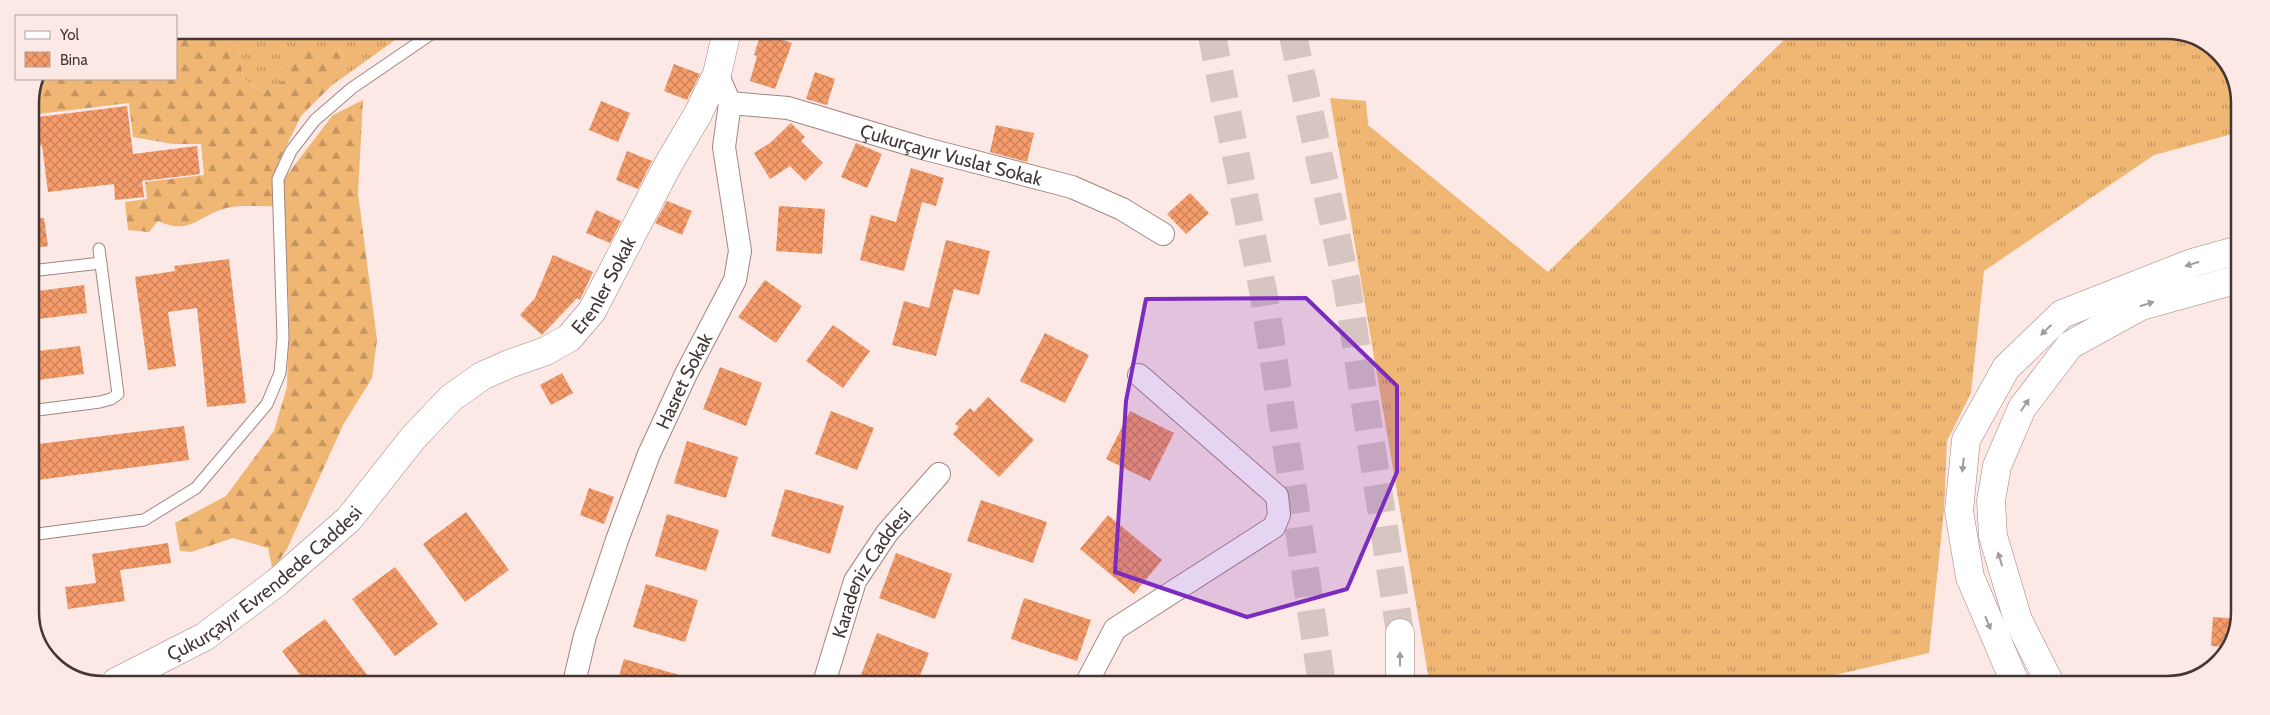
<svg xmlns="http://www.w3.org/2000/svg" width="2270" height="715" font-family="Cabin,sans-serif">
<style>
.grass{fill:url(#grass-tufts)}
.forest{fill:url(#forest-firs)}
.building{fill:url(#building-cross-hatch)}
.lines{fill:none;stroke-linecap:round;stroke-linejoin:round}
.primary-tunnel{stroke:#d7c5c2;stroke-width:28;stroke-dasharray:28 14;stroke-linecap:butt}
.service-casing{stroke:#a28581;stroke-width:13}
.minor-casing{stroke:#a28581;stroke-width:24}
.tertiary-casing{stroke:#a28581;stroke-width:29}
.primary-casing{stroke:#a28581;stroke-width:29}
.service{stroke:#fff;stroke-width:11}
.minor{stroke:#fff;stroke-width:22}
.tertiary{stroke:#fff;stroke-width:28}
.primary{stroke:#fff;stroke-width:28}
.oneway{fill:#a19b9a}
.marked{fill:#7b2cbf;fill-opacity:0.2;stroke:#7b2cbf;stroke-width:4;stroke-linejoin:round}
.labels{text-anchor:middle;dominant-baseline:central;stroke-width:4;stroke-linejoin:round;paint-order:stroke}
.street-label{font-size:19px;fill:#433735;stroke:#fce8e5}
.rim{fill:none;stroke:#433735;stroke-width:2.5}
</style>
<defs>
<pattern id="grass-tufts" width="24" height="20" patternUnits="userSpaceOnUse" patternTransform="scale(1.25)"><rect width="24" height="20" fill="#f0b673"/><path d="M3 7l-1-3M5 7V3M7 7l1-3M15 17l-1-3M17 17v-4M19 17l1-3" fill="none" stroke="#c4955f"/></pattern>
<pattern id="forest-firs" width="22" height="20" patternUnits="userSpaceOnUse" patternTransform="scale(1.25)"><rect width="22" height="20" fill="#f0b673"/><path d="M5 1l3.5 6h-7zM16 11l3.5 6h-7z" fill="#c4955f"/></pattern>
<pattern id="building-cross-hatch" width="8" height="8" patternUnits="userSpaceOnUse" patternTransform="scale(1.25)"><rect width="8" height="8" fill="#f69c6b"/><path d="M0 0l8 8M0 8l8-8" fill="none" stroke="#c98059"/></pattern>
</defs>
<rect width="100%" height="100%" fill="#fce8e5"/>
<g class="grass">
<path d="M 228,30 L 409,30 L 331,86 L 344,56 L 335,46 L 290,62 L 284,80 L 263,92 L 244,80 L 237,48 Z"/>
<path d="M 1792,32 L 2187,33 L 2222,55 L 2240,97 L 2240,132 L 2154,155 L 1984,271 L 1971,393 L 1947,441 L 1944,510 L 1929,653 L 1792,685 L 1434,684 L 1429,680 L 1330,98 L 1366,101 L 1368,125 L 1548,272 Z"/>
</g>
<g class="forest">
<path d="M 176,30 L 228,30 L 237,48 L 244,80 L 263,92 L 284,80 L 290,62 L 303,49 L 335,46 L 344,56 L 331,86 L 301,116 L 278,163 L 274,206 C 259,207 238,204 223,209 C 196,218 189,235 158,221 L 149,232 L 128,230 L 125,202 L 147,199 L 145,182 L 204,175 L 201,144 L 173,144 L 133,137 L 129,103 L 30,115 L 30,102 L 40,79 L 176,79 Z"/>
<path d="M 363,100 L 358,193 L 377,340 L 372,378 L 343,425 L 288,547 L 273,571 L 268,548 L 233,538 L 191,552 L 180,551 L 175,523 L 226,496 L 274,431 L 287,387 L 289,314 L 283,180 L 333,115 Z"/>
</g>
<g class="building">
<path d="M 761,33 L 792,43 L 775,89 L 750,81 L 757,56 L 754,55 Z"/>
<path d="M 674,64 L 700,74 L 687,100 L 664,91 Z"/>
<path d="M 815,72 L 835,79 L 827,105 L 806,99 Z"/>
<path d="M 601,101 L 630,113 L 618,142 L 589,130 Z"/>
<path d="M 127,106 L 133,154 L 197,146 L 200,174 L 142,181 L 144,197 L 115,200 L 114,184 L 48,192 L 42,145 L 30,146 L 30,118 Z"/>
<path d="M 791,123 L 805,137 L 801,141 L 823,163 L 805,181 L 790,166 L 770,179 L 754,153 L 770,143 Z"/>
<path d="M 996,125 L 1034,133 L 1027,162 L 990,152 Z"/>
<path d="M 856,143 L 882,154 L 867,188 L 841,177 Z"/>
<path d="M 627,151 L 652,161 L 638,189 L 616,180 Z"/>
<path d="M 911,168 L 944,178 L 936,206 L 922,202 L 904,271 L 860,260 L 871,215 L 896,222 Z"/>
<path d="M 1190,193 L 1209,213 L 1186,234 L 1167,214 Z"/>
<path d="M 667,201 L 692,211 L 682,235 L 655,223 Z"/>
<path d="M 779,206 L 825,209 L 822,254 L 776,251 Z"/>
<path d="M 596,210 L 621,221 L 610,243 L 586,233 Z"/>
<path d="M 44,218 L 48,246 L 30,249 L 30,219 Z"/>
<path d="M 946,240 L 990,251 L 979,295 L 954,289 L 936,356 L 892,345 L 904,301 L 929,308 Z"/>
<path d="M 553,255 L 593,272 L 580,300 L 577,298 L 542,335 L 520,315 L 535,298 Z"/>
<path d="M 229,259 L 246,403 L 207,407 L 197,308 L 168,312 L 176,366 L 148,370 L 135,277 L 175,271 L 174,266 Z"/>
<path d="M 765,280 L 802,306 L 776,343 L 738,317 Z"/>
<path d="M 84,285 L 87,313 L 30,320 L 30,292 Z"/>
<path d="M 833,325 L 870,351 L 843,388 L 806,361 Z"/>
<path d="M 1045,333 L 1089,355 L 1065,403 L 1020,381 Z"/>
<path d="M 80,346 L 84,374 L 30,381 L 30,352 Z"/>
<path d="M 720,367 L 762,383 L 746,426 L 703,409 Z"/>
<path d="M 562,373 L 573,393 L 551,405 L 540,385 Z"/>
<path d="M 988,397 L 1034,440 L 999,477 L 953,434 L 959,427 L 955,424 L 970,408 L 974,412 Z"/>
<path d="M 831,411 L 874,428 L 857,470 L 815,454 Z"/>
<path d="M 1130,411 L 1174,433 L 1150,481 L 1106,459 Z"/>
<path d="M 184,426 L 189,460 L 30,481 L 30,445 Z"/>
<path d="M 687,441 L 738,457 L 726,498 L 674,483 Z"/>
<path d="M 589,488 L 614,497 L 604,524 L 580,515 Z"/>
<path d="M 785,489 L 844,506 L 830,554 L 771,536 Z"/>
<path d="M 981,500 L 1047,522 L 1033,563 L 967,541 Z"/>
<path d="M 466,512 L 509,570 L 465,602 L 423,544 Z"/>
<path d="M 667,514 L 719,530 L 706,571 L 655,556 Z"/>
<path d="M 1108,515 L 1162,560 L 1134,594 L 1080,549 Z"/>
<path d="M 168,543 L 171,563 L 120,570 L 125,601 L 68,609 L 65,587 L 96,583 L 92,554 Z"/>
<path d="M 896,553 L 952,574 L 935,619 L 879,598 Z"/>
<path d="M 395,567 L 438,624 L 395,656 L 352,599 Z"/>
<path d="M 646,584 L 698,600 L 685,642 L 633,627 Z"/>
<path d="M 1024,598 L 1091,620 L 1077,661 L 1011,639 Z"/>
<path d="M 2213,617 L 2238,619 L 2237,632 L 2227,647 L 2211,646 Z"/>
<path d="M 325,619 L 368,676 L 359,683 L 306,683 L 282,651 Z"/>
<path d="M 877,633 L 929,653 L 917,683 L 884,683 L 861,675 Z"/>
<path d="M 624,659 L 693,679 L 692,683 L 617,683 Z"/>
</g>
<g class="lines">
<g class="primary-tunnel">
<path d="M 1211,31 L 1264,296 L 1322,684"/>
<path d="M 1292,31 L 1347,286 L 1400,633"/>
</g>
<g class="service-casing">
<g id="service">
<path d="M 30,271 L 101,263"/>
<path d="M 30,411 L 100,402 L 111,399 L 118,394 L 99,249"/>
<path d="M 30,535 L 144,520 L 196,488 L 267,404 L 280,373 L 283,338 L 278,179 L 291,151 L 315,120 L 352,88 L 437,30"/>
</g>
</g>
<g class="minor-casing">
<g id="minor">
<path id="s1" d="M 730,103 L 788,108 L 922,148 L 1072,187 L 1122,209 L 1163,234"/>
<path id="s2" d="M 574,683 L 585,636 L 617,540 L 649,454 L 686,374 L 735,280 L 740,251 L 724,147 L 730,103 L 717,74"/>
<path id="s3" d="M 824,683 L 855,581 L 887,533 L 939,474"/>
<path d="M 1086,684 L 1115,629 L 1274,527 L 1279,515 L 1277,496 L 1139,375"/>
</g>
</g>
<g class="tertiary-casing">
<g id="tertiary">
<path id="s4" d="M 116,682 L 204,637 L 276,583 L 349,519 L 413,438 L 451,398 L 482,376 L 509,364 L 546,351 L 569,338 L 592,311 L 669,163 L 698,114 L 717,74 L 727,31"/>
</g>
</g>
<g class="primary-casing">
<g id="primary">
<path d="M 1400,633 L 1400,684"/>
<path d="M 2016,685 L 1970,577 L 1959,511 L 1966,440 L 2006,368 L 2062,314 L 2192,263 L 2239,250"/>
<path d="M 2051,685 L 2018,620 L 1993,536 L 1991,501 L 1997,466 L 2022,408 L 2070,345 L 2141,306 L 2239,279"/>
</g>
</g>
<use href="#service" class="service"/>
<use href="#minor" class="minor"/>
<use href="#tertiary" class="tertiary"/>
<use href="#primary" class="primary"/>
</g>
<defs><path id="oneway-solid" d="M-6-.8H1V-3.2L6.5 0L1 3.2V.8H-6Z" transform="scale(1.25)"/></defs>
<g class="oneway">
<use href="#oneway-solid" transform="translate(2192 264) rotate(162)"/>
<use href="#oneway-solid" transform="translate(2147 304) rotate(-17)"/>
<use href="#oneway-solid" transform="translate(2046 330) rotate(136)"/>
<use href="#oneway-solid" transform="translate(2025 405) rotate(-56)"/>
<use href="#oneway-solid" transform="translate(1963 465) rotate(96)"/>
<use href="#oneway-solid" transform="translate(2000 559) rotate(-107)"/>
<use href="#oneway-solid" transform="translate(1988 623) rotate(68)"/>
<use href="#oneway-solid" transform="translate(1400 659) rotate(-90)"/>
</g>
<path class="marked" d="M 1306,298 L 1397,386 L 1397,472 L 1347,589 L 1247,617 L 1115,572 L 1126,401 L 1146,299 Z"/>
<g class="labels">
<g class="street-label">
<text stroke="none"><textPath href="#s1" startOffset="228">Çukurçayır Vuslat Sokak</textPath></text>
<text stroke="none"><textPath href="#s4" startOffset="641">Erenler Sokak</textPath></text>
<text stroke="none"><textPath href="#s2" startOffset="322">Hasret Sokak</textPath></text>
<text stroke="none"><textPath href="#s3" startOffset="121">Karadeniz Caddesi</textPath></text>
<text stroke="none"><textPath href="#s4" startOffset="179">Çukurçayır Evrendede Caddesi</textPath></text>
</g>
</g>
<path d="M0 0H2270V715H0ZM103 39H2167A64 64 0 0 1 2231 103V612A64 64 0 0 1 2167 676H103A64 64 0 0 1 39 612V103A64 64 0 0 1 103 39Z" fill="#fce8e5" fill-rule="evenodd"/>
<path class="rim" d="M103 39H2167A64 64 0 0 1 2231 103V612A64 64 0 0 1 2167 676H103A64 64 0 0 1 39 612V103A64 64 0 0 1 103 39Z"/>
<rect x="15" y="15" width="162" height="65" fill="#fce8e5" stroke="#b2a19f"/>
<rect x="25" y="31" width="25" height="8" fill="#ffffff" stroke="#b2a19f"/>
<text x="60" y="40" font-size="15" fill="#433735">Yol</text>
<rect x="25" y="52" width="25" height="15" fill="url(#building-cross-hatch)" stroke="#b2a19f"/>
<text x="60" y="65" font-size="15" fill="#433735">Bina</text>
</svg>
